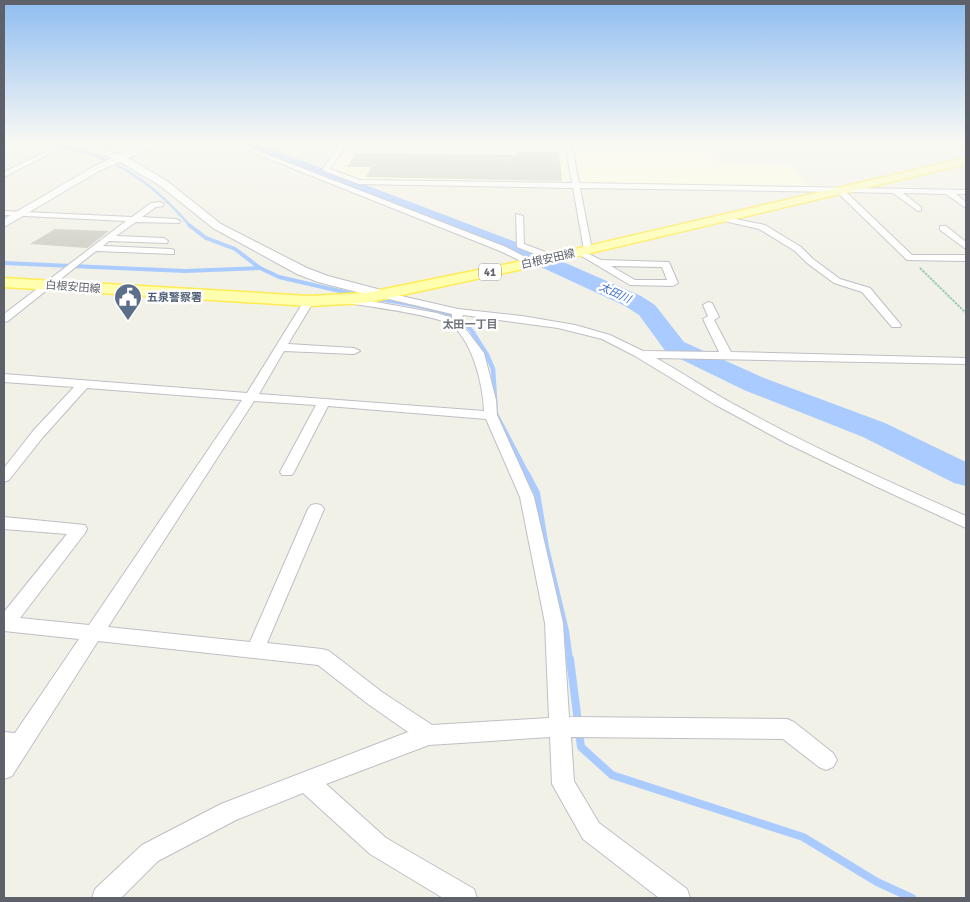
<svg xmlns="http://www.w3.org/2000/svg" width="970" height="902" font-family="Signika,'Noto Sans JP',sans-serif">
<style>
.commercial{fill:#fffddf}
.lines{fill:none;stroke-linecap:round;stroke-linejoin:round}
.stream-far4{stroke:#aacbff;stroke-width:2.5}
.stream-far3{stroke:#aacbff;stroke-width:4}
.stream-far2{stroke:#aacbff;stroke-width:4.5}
.stream-far1{stroke:#aacbff;stroke-width:6}
.stream{stroke:#aacbff;stroke-width:8}
.river{fill:#aacbff;fill-rule:evenodd}
.building{fill:#cdccc4}
.street-casing{stroke:#bebfc6;stroke-width:2}
.secondary-casing{stroke:#bfc1c9;stroke-width:2}
.primary-casing{stroke:#ffeb53;stroke-width:3}
.path{stroke:#99ccb1;stroke-width:2;stroke-dasharray:2.5 1;stroke-linecap:butt}
.street{fill:#fff;fill-rule:evenodd}
.secondary{fill:#fff;fill-rule:evenodd}
.primary{fill:#ffffaf;fill-rule:evenodd}
.labels{text-anchor:middle;dominant-baseline:central;stroke-width:5;stroke-linejoin:round;paint-order:stroke}
.far-street-label{font-size:11px;fill:#5e6169;stroke:#fff}
.shield{fill:#fff;stroke:#8e9096;stroke-width:1}
.shield-label{font-size:11px;font-weight:bold;fill:#5e6169}
.far-water-label{font-size:11px;font-style:italic;fill:#3f6dd0;stroke:#fff}
.far-service-label{font-size:11px;font-weight:bold;fill:#4e5e75;stroke:#fff;text-anchor:start}
.far-neighbourhood-label{font-size:11px;font-weight:bold;fill:#6f737b;stroke:#fff}
</style>
<rect width="100%" height="100%" fill="#f2f1e7"/>
<path class="commercial" d="M 343,143 L 729,143 L 734,149 L 708,148 L 719,164 L 789,165 L 809,186 L 357,180 L 328,170 Z"/>
<g class="lines">
<path class="stream-far4" d="M 52,143 C 72,150 96,154 115,164 C 144,179 169,201 190,226"/>
<g class="stream-far3">
<path d="M 189,225 L 206,238 L 235,249 L 260,268 L 279,277 L 357,295"/>
<path d="M 4,263 L 185,271 L 260,268"/>
<path d="M 373,298 C 402,304 457,307 474,334"/>
</g>
<path class="stream-far2" d="M 473,333 L 487,355 L 493,369 L 496,414 L 528,475"/>
<path class="stream-far1" d="M 527,474 L 537,493 L 546,547 L 566,631 L 570,660"/>
<g class="stream">
<path d="M 570,659 L 578,722"/>
<path d="M 579,733 L 581,747 L 612,775 L 803,837 L 877,882 L 912,898"/>
</g>
<path class="river" d="M 236,143 L 255,143 L 529,247 L 641,296 L 655,305 L 684,342 L 764,378 L 885,423 L 966,462 L 966,486 L 954,483 L 863,437 L 744,390 L 666,352 L 639,315 L 625,306 L 515,255 L 238,146 Z"/>
</g>
<g class="building">
<path d="M 517,152 L 559,152 L 562,181 L 366,177 L 371,167 L 347,167 L 356,153 L 517,155 Z"/>
<path d="M 55,229 L 109,231 L 87,248 L 30,244 Z"/>
</g>
<g class="lines">
<g class="street-casing">
<g id="street">
<path d="M 229,143 L 237,143 L 506,247 L 537,263 L 532,266 L 529,265 L 500,251 Z"/>
<path d="M 341,143 L 347,143 L 330,169 L 360,180 L 572,183 L 565,143 L 571,143 L 579,183 L 966,190 L 966,194 L 956,194 L 966,202 L 966,208 L 946,194 L 903,193 L 921,207 L 921,211 L 918,211 L 893,193 L 846,192 L 912,255 L 966,255 L 966,261 L 907,260 L 837,192 L 580,188 L 592,250 L 587,253 L 601,260 L 669,262 L 678,283 L 673,286 L 630,285 L 575,252 L 580,249 L 584,250 L 573,188 L 359,184 L 322,170 ZM 611,266 L 662,267 L 667,280 L 635,280 Z"/>
<path d="M 878,143 L 957,143 L 954,145 L 881,145 Z"/>
<path d="M 56,147 L 61,148 L 4,177 L 4,172 Z"/>
<path d="M 160,202 L 164,204 L 163,206 L 156,207 L 142,217 L 176,219 L 180,221 L 179,223 L 136,222 L 116,236 L 164,238 L 168,241 L 167,243 L 109,241 L 103,246 L 171,249 L 174,250 L 174,254 L 96,251 L 8,321 L 4,322 L 4,314 L 126,221 L 4,215 L 4,211 L 132,217 L 151,203 Z"/>
<path d="M 516,214 L 523,216 L 524,244 L 556,256 L 556,260 L 550,260 L 517,247 Z"/>
<path d="M 720,216 L 765,225 L 801,247 L 813,259 L 840,279 L 870,288 L 901,325 L 900,327 L 892,327 L 862,292 L 834,283 L 807,263 L 795,251 L 759,229 L 720,220 Z"/>
<path d="M 940,226 L 946,226 L 966,242 L 966,249 L 940,230 Z"/>
<path d="M 384,292 L 458,309 L 522,316 L 575,325 L 610,335 L 643,351 L 719,352 L 703,319 L 708,316 L 703,305 L 708,302 L 712,303 L 719,317 L 714,320 L 731,352 L 966,358 L 966,364 L 656,358 C 683,373 709,391 737,406 C 811,447 889,482 966,516 L 966,528 L 873,485 L 786,443 L 714,404 L 635,356 L 602,339 L 558,328 L 463,315 L 461,323 L 484,353 L 496,400 L 497,415 L 534,497 L 563,623 L 569,717 L 787,719 L 794,722 L 833,753 L 837,760 L 833,767 L 826,770 L 819,767 L 783,739 L 571,737 L 574,781 L 599,823 L 687,889 L 690,898 L 659,898 L 583,839 L 552,784 L 550,737 L 429,745 L 326,784 L 386,838 L 474,889 L 477,898 L 443,898 L 370,854 L 303,793 L 236,820 L 158,861 L 121,898 L 92,898 L 95,889 L 142,845 L 221,804 L 408,732 L 368,704 L 318,665 L 98,641 L 12,776 L 4,779 L 4,732 L 15,733 L 79,639 L 4,631 L 4,612 L 67,534 L 4,529 L 4,517 L 85,525 L 87,529 L 85,533 L 20,618 L 89,625 L 242,400 L 87,388 L 43,437 L 9,480 L 4,482 L 4,468 L 33,431 L 74,387 L 4,382 L 4,374 L 247,393 L 304,301 L 309,298 L 314,301 L 288,344 L 354,348 L 360,351 L 354,354 L 284,351 L 259,394 L 484,411 C 483,384 473,344 453,326 C 442,316 367,306 348,303 L 343,300 L 348,297 L 437,313 L 452,318 L 452,314 L 380,297 L 380,293 ZM 254,401 L 316,405 L 280,472 L 282,475 L 292,475 L 294,472 L 328,406 L 486,419 L 520,497 L 545,623 L 549,718 L 432,725 L 382,692 L 329,651 L 322,649 L 267,643 L 324,509 L 321,505 L 316,504 L 311,505 L 308,509 L 250,642 L 108,627 Z"/>
</g>
</g>
<g class="secondary-casing">
<g id="secondary">
<path d="M 69,143 L 80,143 L 120,155 L 148,143 L 158,143 L 157,145 L 128,158 L 167,181 L 221,224 L 307,268 L 328,276 L 389,292 L 391,295 L 384,299 L 318,282 L 297,274 L 213,228 L 159,185 L 120,162 L 99,171 L 4,227 L 4,219 L 93,167 L 112,158 Z"/>
<path d="M 947,143 L 966,144 L 966,150 L 948,145 Z"/>
</g>
</g>
<g class="primary-casing">
<path id="primary" d="M 966,158 L 966,164 L 532,267 L 365,303 L 309,306 L 4,287 L 4,278 L 309,296 L 365,293 L 532,259 Z"/>
</g>
<path class="path" d="M 920,268 L 966,313"/>
<use href="#street" class="street"/>
<use href="#secondary" class="secondary"/>
<use href="#primary" class="primary"/>
</g>
<linearGradient id="sky" x2="0" y2="1"><stop stop-color="#8fbdf1"/><stop offset="0.53" stop-color="#f9f9f4"/><stop offset="1" stop-color="#f9f9f4" stop-opacity="0"/></linearGradient>
<rect width="970" height="269" fill="url(#sky)"/>
<defs>
<g id="civic-pin" transform="scale(1.4375)"><path d="M0 17L-7.5 6A9.5 9.5 0 1 1 7.5 6Z" fill="#5c6f8a" stroke="#fff"/><path d="M-.6-6.5H3V-4.5H.6V-3L4-1V1h2V6H-6V1h2V-1L-.6-3ZM-1.2 2.5V6h2.4V2.5Z" fill="#fff"/></g>
</defs>
<g fill-rule="evenodd">
<use href="#civic-pin" x="128" y="297"/>
</g>
<g class="labels">
<g class="far-street-label">
<text transform="translate(548 259) rotate(-13)">白根安田線</text>
<text transform="translate(73 287) rotate(4)">白根安田線</text>
</g>
<rect class="shield" x="479" y="263.5" width="22" height="17" rx="4"/>
<g class="shield-label">
<text x="490" y="272">41</text>
</g>
<g class="far-water-label">
<text transform="translate(615 293) rotate(25)">太田川</text>
</g>
<g class="far-service-label">
<text x="147" y="297">五泉警察署</text>
</g>
<g class="far-neighbourhood-label">
<text x="470" y="324">太田一丁目</text>
</g>
</g>
<rect width="970" height="902" fill="none" stroke="#5e6169" stroke-width="10"/>
</svg>
